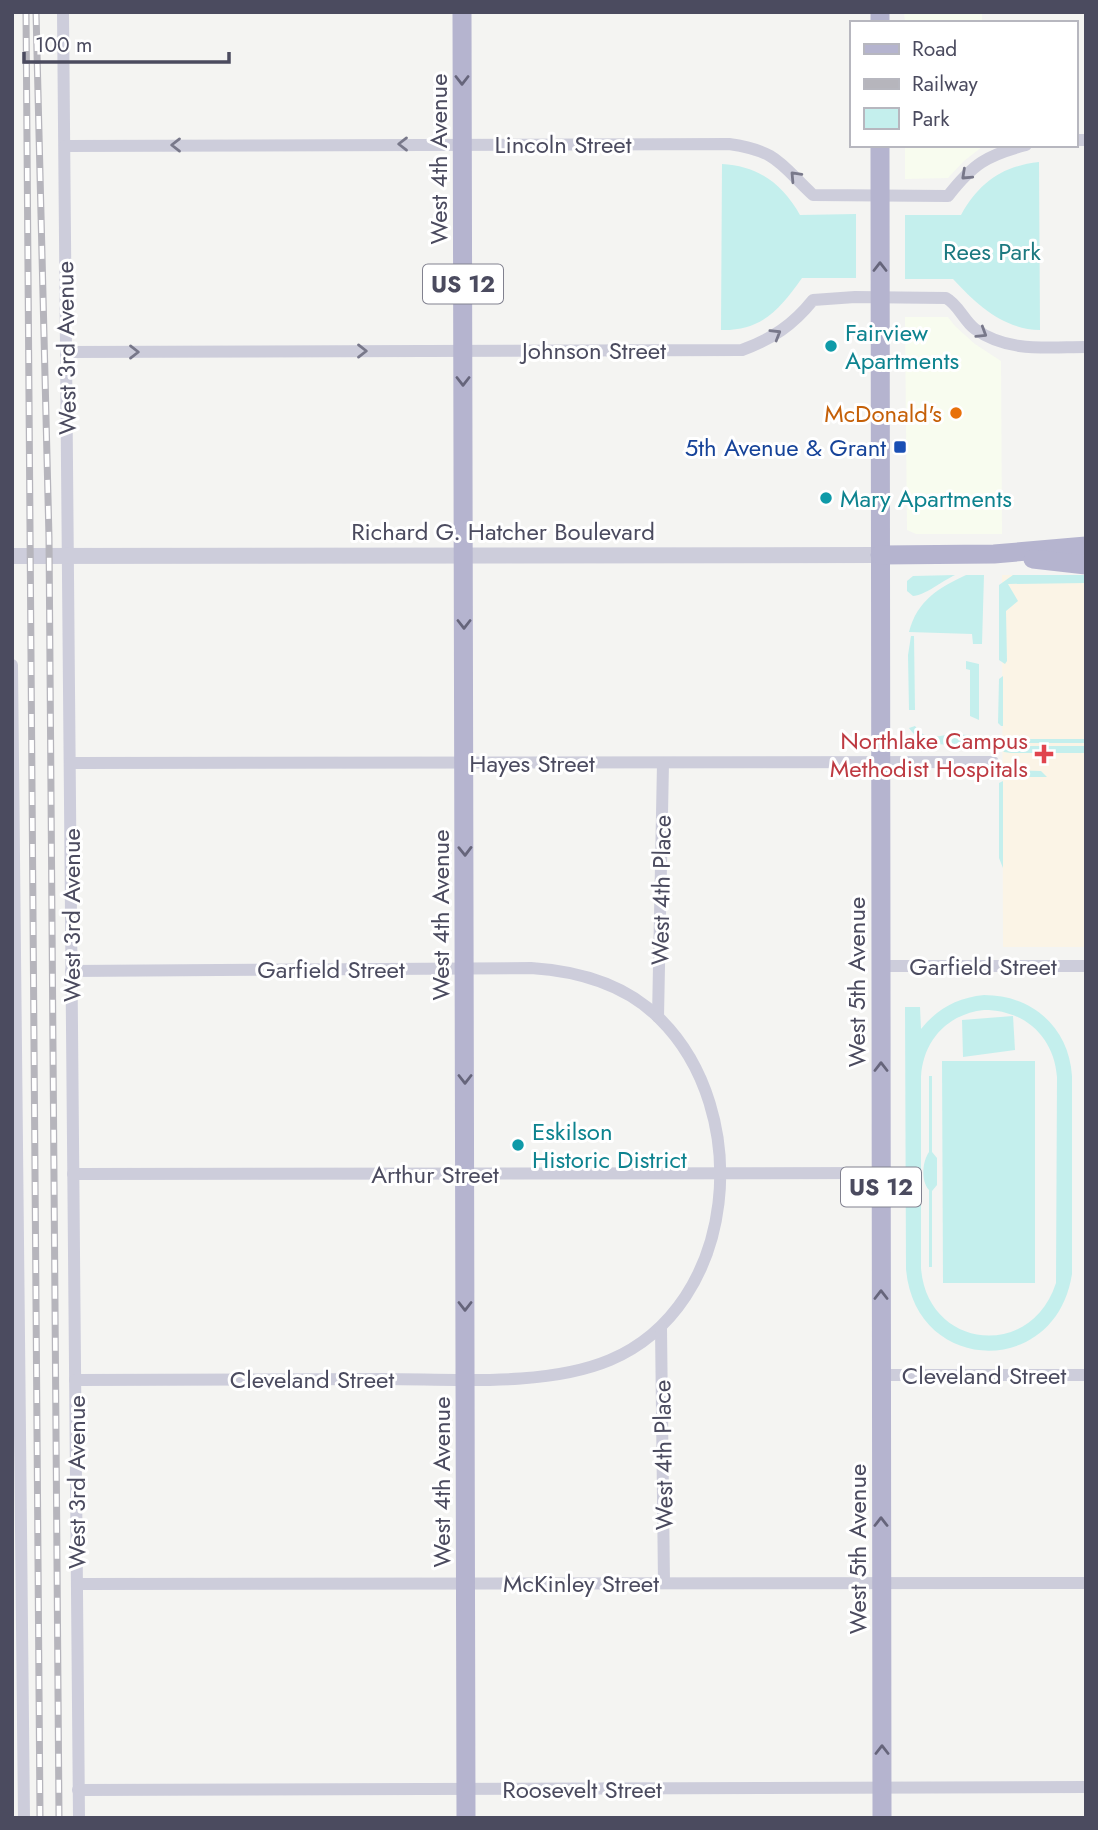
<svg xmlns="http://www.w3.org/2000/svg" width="1098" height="1830" font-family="Jost,sans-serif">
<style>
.commercial{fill:#f8fcef}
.medical{fill:#fbf4e6}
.green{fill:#c4efed;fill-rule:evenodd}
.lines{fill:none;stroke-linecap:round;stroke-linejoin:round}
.minor{stroke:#cdcddb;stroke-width:12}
.tertiary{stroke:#cdcddb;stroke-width:16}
.primary{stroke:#b5b4cf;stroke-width:19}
.rail-casing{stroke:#b6b5bc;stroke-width:7}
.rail{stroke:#fff;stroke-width:4.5;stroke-dasharray:13;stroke-linecap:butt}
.oneway{stroke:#66657b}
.oneway2{stroke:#78788a}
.culture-dot{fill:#0f9aa8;stroke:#fff;stroke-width:2.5}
.food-dot{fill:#e8710a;stroke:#fff;stroke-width:2.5}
.transit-dot{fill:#1a4fb4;stroke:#fff;stroke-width:2.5}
.health-dot{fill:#e0444e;stroke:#fff;stroke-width:2.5}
.labels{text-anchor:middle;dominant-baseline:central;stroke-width:6;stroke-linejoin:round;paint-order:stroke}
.shield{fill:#fff;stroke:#81818f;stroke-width:2}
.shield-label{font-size:23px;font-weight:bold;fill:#4b4b5f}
.street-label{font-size:24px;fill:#4b4b5f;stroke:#fff}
.park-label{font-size:24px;fill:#1c7980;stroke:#fff}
.culture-label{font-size:24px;fill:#0d838f;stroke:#fff;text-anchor:start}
.food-label{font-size:24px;fill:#c56008;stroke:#fff;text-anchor:end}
.transit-label{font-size:24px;fill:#164399;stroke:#fff;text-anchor:end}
.health-label{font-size:24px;fill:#be3a42;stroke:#fff;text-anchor:end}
</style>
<rect width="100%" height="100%" fill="#f4f4f2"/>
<g class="commercial">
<path d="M 904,12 L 982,12 L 982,23 L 905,23 Z"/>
<path d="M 905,145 L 982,145 L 982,147 L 964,161 L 948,178 L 905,179 Z"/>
<path d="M 905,317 L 948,317 L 955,326 L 975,344 L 1001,361 L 1002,534 L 916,534 L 907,530 Z"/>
</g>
<path class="medical" d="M 1002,575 L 1086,575 L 1086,947 L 1003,947 Z"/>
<g class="green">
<path d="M 1039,162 L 1040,330 C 1003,329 977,305 953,279 L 905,279 L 905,215 L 961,215 C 979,183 1002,166 1039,162 Z"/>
<path d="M 722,164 C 758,166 782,183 800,215 L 856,214 L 856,278 L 802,278 C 780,309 762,331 721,330 Z"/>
<path d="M 955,575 C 942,581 924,596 913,596 L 907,591 L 907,581 L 913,576 Z"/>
<path d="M 966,575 L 984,575 L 982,644 L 973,644 L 972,634 L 909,632 C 917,601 938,588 966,575 Z"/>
<path d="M 1013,575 L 1086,575 L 1086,583 L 1008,584 L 1018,601 L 1006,611 L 1007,661 L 1005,664 L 999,660 L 999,585 Z"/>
<path d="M 911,636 L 914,636 L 915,710 L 909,710 L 908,655 Z"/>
<path d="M 966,661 L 979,664 L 979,720 L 970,716 L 970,670 L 966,669 Z"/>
<path d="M 1003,676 L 1003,726 L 1001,726 L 998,723 L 999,679 Z"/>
<path d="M 915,726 C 925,740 932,737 947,735 C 954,734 963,735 971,735 L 971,744 C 949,744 923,749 909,728 Z"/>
<path d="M 1007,739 L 1086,739 L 1086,743 L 999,743 Z"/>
<path d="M 1000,746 L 1086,746 L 1086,753 L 1011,753 L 1004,752 Z"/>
<path d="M 1010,770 L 1041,771 L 1047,777 L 1004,777 L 1005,771 Z"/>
<path d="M 1003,781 L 1003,868 L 999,858 L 999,783 Z"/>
<path d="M 984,995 C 1033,995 1069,1028 1072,1076 L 1072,1274 C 1056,1379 915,1375 906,1269 L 905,1007 L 920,1007 L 921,1029 C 938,1008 957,998 984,995 ZM 984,1010 C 1025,1010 1054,1037 1057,1077 L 1056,1283 C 1031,1361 927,1349 921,1268 L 921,1077 C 923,1041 947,1014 984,1010 Z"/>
<path d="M 1013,1016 L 1015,1050 L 963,1057 L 962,1020 Z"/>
<path d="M 942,1061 L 1035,1061 L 1035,1283 L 943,1283 Z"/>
<path d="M 929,1076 L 932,1076 L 932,1152 L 937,1158 L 937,1185 L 932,1191 L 932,1267 L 929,1267 L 929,1190 C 921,1181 922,1162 929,1152 Z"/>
</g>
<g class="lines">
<g class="minor">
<path d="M 63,12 L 79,1818"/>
<path d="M 1075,140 L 1086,140"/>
<path d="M 65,146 L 729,144 C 778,151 780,164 813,195 L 948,196 C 973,164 987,155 1026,145"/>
<path d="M 66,352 L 742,350 C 772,339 793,325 813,300 L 855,297 L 946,298 C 958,304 964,321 975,329 C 1008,353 1048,347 1086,347"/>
<path d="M 12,665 L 24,1818"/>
<path d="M 70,763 L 993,762"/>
<path d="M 881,966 L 1086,966"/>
<path d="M 71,971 L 531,968 C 578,971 625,984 659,1018 C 754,1111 739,1305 610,1360 C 546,1387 454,1379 384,1379 C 281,1380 178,1380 75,1380"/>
<path d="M 658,1017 L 663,763"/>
<path d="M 73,1174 L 881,1173"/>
<path d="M 661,1328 L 664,1583"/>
<path d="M 881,1375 L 1086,1375"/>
<path d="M 77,1584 L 1086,1583"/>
<path d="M 78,1790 L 1086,1787"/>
</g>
<path class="tertiary" d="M 12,556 L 880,555"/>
<g class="primary">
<path d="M 462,12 L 466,1818"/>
<path d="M 880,12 L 880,23"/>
<path d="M 880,145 L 882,1818"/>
<path d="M 880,555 L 994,554 L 1086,546"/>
<path d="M 1033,559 L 1086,565"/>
</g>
<g class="rail-casing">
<g id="rail">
<path d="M 26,12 L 40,1818"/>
<path d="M 36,12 L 49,538 L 59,1818"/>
</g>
</g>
<use href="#rail" class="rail"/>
</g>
<defs><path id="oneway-chevron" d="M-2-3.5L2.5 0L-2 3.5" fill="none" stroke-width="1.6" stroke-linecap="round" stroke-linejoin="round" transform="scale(1.75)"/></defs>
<g class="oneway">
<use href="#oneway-chevron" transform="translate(462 80) rotate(90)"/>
<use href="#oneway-chevron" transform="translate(880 267) rotate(-90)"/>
<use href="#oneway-chevron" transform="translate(463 381) rotate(90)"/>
<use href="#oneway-chevron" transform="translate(464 624) rotate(90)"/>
<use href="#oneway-chevron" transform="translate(465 851) rotate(89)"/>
<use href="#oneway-chevron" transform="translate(881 1067) rotate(-90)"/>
<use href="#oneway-chevron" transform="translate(465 1079) rotate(90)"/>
<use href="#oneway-chevron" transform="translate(881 1295) rotate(-90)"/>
<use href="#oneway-chevron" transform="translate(465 1306) rotate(90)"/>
<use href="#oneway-chevron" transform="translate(881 1522) rotate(-90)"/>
<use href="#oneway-chevron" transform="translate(882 1750) rotate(-90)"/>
</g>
<g class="oneway2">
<use href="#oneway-chevron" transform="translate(403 144) rotate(180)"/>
<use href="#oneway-chevron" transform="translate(176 145) rotate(180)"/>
<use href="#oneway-chevron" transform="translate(966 175) rotate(137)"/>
<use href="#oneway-chevron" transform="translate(795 176) rotate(-133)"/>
<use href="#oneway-chevron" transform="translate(982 333) rotate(32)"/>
<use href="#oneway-chevron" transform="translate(776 334) rotate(-31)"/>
<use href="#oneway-chevron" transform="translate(362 351)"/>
<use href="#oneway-chevron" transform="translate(134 352)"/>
</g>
<g class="culture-dot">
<circle cx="831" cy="346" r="7"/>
<circle cx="826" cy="498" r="7"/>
<circle cx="518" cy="1145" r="7"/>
</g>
<circle class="food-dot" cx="956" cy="413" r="7"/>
<rect class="transit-dot" x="893" y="440" width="14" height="14" rx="3.5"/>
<path class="health-dot" d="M1040.5 743.5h7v7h7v7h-7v7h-7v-7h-7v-7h7z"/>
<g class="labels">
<g class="shield">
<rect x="423" y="264.5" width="80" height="39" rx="5"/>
<rect x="841" y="1167.5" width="80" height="39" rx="5"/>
</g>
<g class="shield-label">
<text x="463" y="284">US 12</text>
<text x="881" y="1187">US 12</text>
</g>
<g class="street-label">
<text x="563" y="144">Lincoln Street</text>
<text transform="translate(438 159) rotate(-90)">West 4th Avenue</text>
<text transform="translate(66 348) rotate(-91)">West 3rd Avenue</text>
<text x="594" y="350">Johnson Street</text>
<text x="503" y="531">Richard G. Hatcher Boulevard</text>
<text x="532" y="763">Hayes Street</text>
<text transform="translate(661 890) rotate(-89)">West 4th Place</text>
<text transform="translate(71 915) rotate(-90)">West 3rd Avenue</text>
<text transform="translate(440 915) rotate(-90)">West 4th Avenue</text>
<text x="983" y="966">Garfield Street</text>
<text x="331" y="969">Garfield Street</text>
<text transform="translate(856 982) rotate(-90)">West 5th Avenue</text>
<text x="435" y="1174">Arthur Street</text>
<text x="984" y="1375">Cleveland Street</text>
<text x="312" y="1379">Cleveland Street</text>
<text transform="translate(663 1455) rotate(-91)">West 4th Place</text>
<text transform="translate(76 1482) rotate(-90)">West 3rd Avenue</text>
<text transform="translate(441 1482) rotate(-90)">West 4th Avenue</text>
<text transform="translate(857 1549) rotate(-90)">West 5th Avenue</text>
<text x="581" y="1583">McKinley Street</text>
<text x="582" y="1789">Roosevelt Street</text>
</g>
<g class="park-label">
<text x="992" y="251">Rees Park</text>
</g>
<g class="culture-label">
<text x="845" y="332">Fairview<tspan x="845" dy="28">Apartments</tspan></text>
<text x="840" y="498">Mary Apartments</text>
<text x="532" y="1131">Eskilson<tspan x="532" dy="28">Historic District</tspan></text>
</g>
<g class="food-label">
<text x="942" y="413">McDonald's</text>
</g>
<g class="transit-label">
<text x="886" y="447">5th Avenue &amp; Grant</text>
</g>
<g class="health-label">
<text x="1028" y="740">Northlake Campus<tspan x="1028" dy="28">Methodist Hospitals</tspan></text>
</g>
</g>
<rect width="1098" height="1830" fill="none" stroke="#4b4b5f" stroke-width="28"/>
<rect x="850" y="21" width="228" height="126" fill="#ffffff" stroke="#b7b7bf" stroke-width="2"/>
<rect x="864" y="44" width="35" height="10" fill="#b5b4cf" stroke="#b7b7bf" stroke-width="2"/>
<text x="912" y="56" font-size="21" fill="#4b4b5f">Road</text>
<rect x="864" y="79" width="35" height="10" fill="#b6b5bc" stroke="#b7b7bf" stroke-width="2"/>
<text x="912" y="91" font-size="21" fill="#4b4b5f">Railway</text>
<rect x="864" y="108" width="35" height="21" fill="#c4efed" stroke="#b7b7bf" stroke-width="2"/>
<text x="912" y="126" font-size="21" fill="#4b4b5f">Park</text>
<path d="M24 52v10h205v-10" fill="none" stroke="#4b4b5f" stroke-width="3.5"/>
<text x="35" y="52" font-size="21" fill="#4b4b5f" stroke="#ffffff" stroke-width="5" paint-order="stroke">100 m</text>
</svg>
